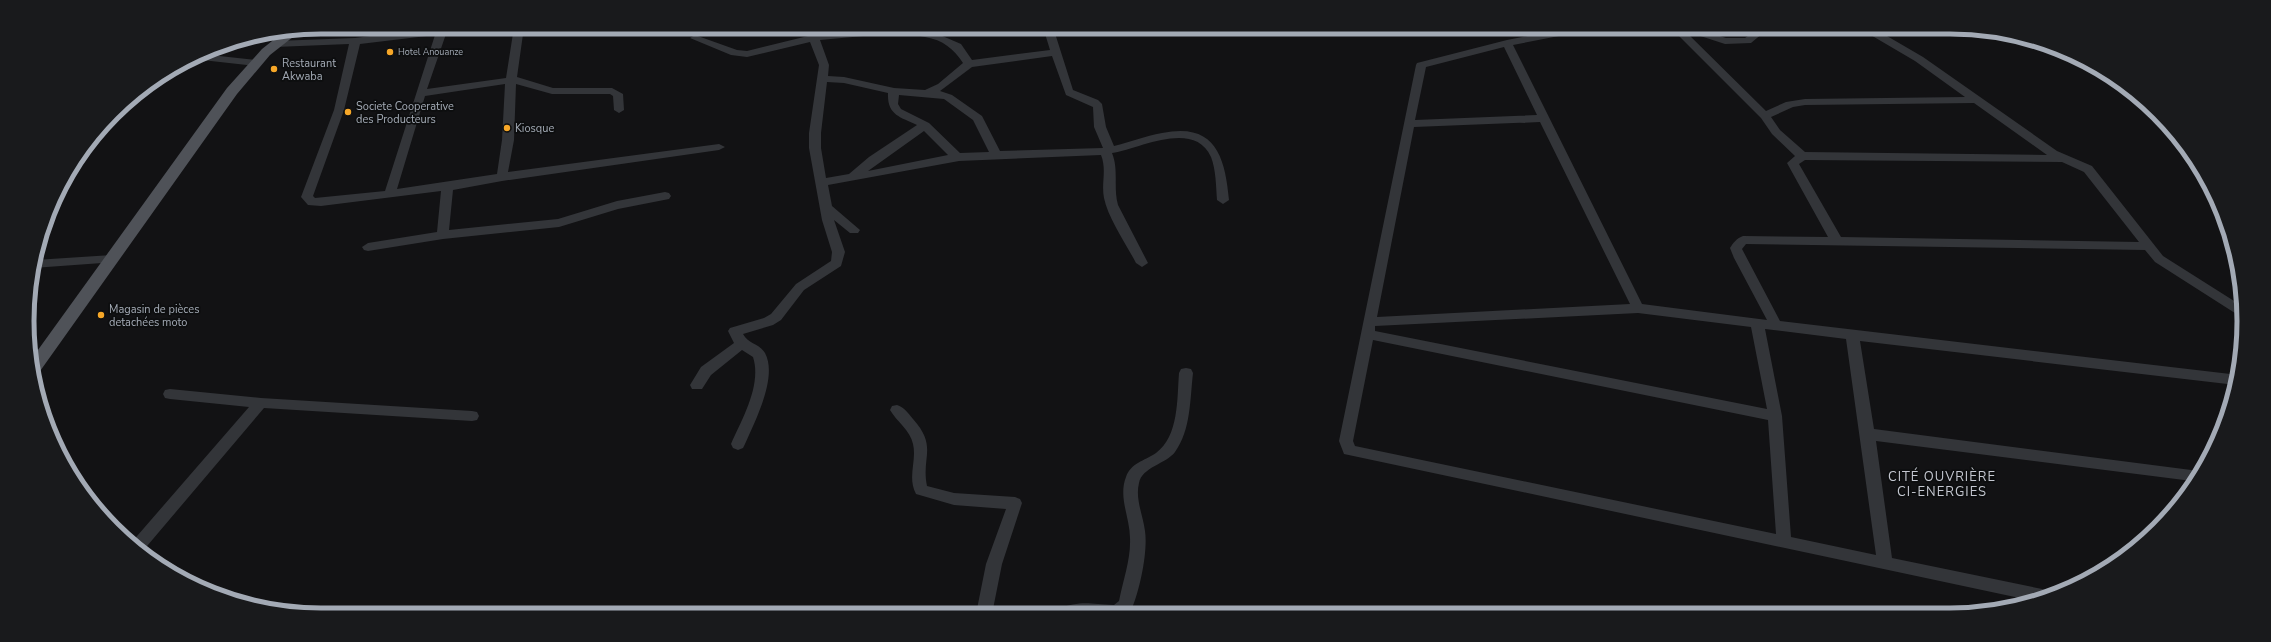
<svg xmlns="http://www.w3.org/2000/svg" width="2271" height="642" font-family="'Nunito Sans',sans-serif">
<style>
.lines{fill:none;stroke-linecap:round;stroke-linejoin:round}
.minor{fill:#333539;fill-rule:evenodd}
.major{fill:#4f5258;fill-rule:evenodd}
.poi-dot{fill:#f7a728;stroke:#0d0e0f;stroke-width:1.5}
.labels{text-anchor:middle;dominant-baseline:central;stroke-width:3.5;stroke-linejoin:round;paint-order:stroke}
.far-poi-label{font-size:9px;fill:#a3aab5;stroke:#0d0e0f;text-anchor:start}
.poi-label{font-size:11px;fill:#a3aab5;stroke:#0d0e0f;text-anchor:start}
.quarter-label{font-size:13px;letter-spacing:1px;fill:#c5c8d1;stroke:#0d0e0f}
.rim{fill:none;stroke:#a3aab5;stroke-width:5}
</style>
<rect width="100%" height="100%" fill="#121214"/>
<g class="lines">
<g class="minor">
<path d="M 438,27 L 481,27 L 476,30 L 446,34 L 427,89 L 506,78 L 514,27 L 524,27 L 517,77 L 553,88 L 612,88 L 623,94 L 624,110 L 619,113 L 614,110 L 613,96 L 610,94 L 552,94 L 516,84 L 514,140 L 508,172 L 719,144 L 725,147 L 719,150 L 502,181 L 453,190 L 449,230 L 558,219 L 617,201 L 665,192 L 669,193 L 671,196 L 669,199 L 618,209 L 559,227 L 443,239 L 368,251 L 364,250 L 362,247 L 368,243 L 437,232 L 441,191 L 321,206 L 308,205 L 301,197 L 334,110 L 349,44 L 275,47 L 270,44 L 275,41 L 355,38 ZM 435,35 L 385,191 L 315,198 L 313,196 L 344,110 L 360,44 ZM 505,84 L 502,140 L 497,174 L 397,189 L 425,96 Z"/>
<path d="M 805,27 L 815,27 L 818,35 L 892,27 L 927,27 L 921,30 L 933,32 L 961,44 L 972,60 L 1050,50 L 1043,27 L 1053,27 L 1073,90 L 1098,100 L 1102,104 L 1106,127 L 1114,146 C 1130,142 1145,136 1162,133 C 1215,122 1225,156 1229,200 L 1223,204 L 1217,200 C 1216,186 1216,170 1211,157 C 1194,119 1139,149 1112,153 C 1119,170 1113,187 1118,205 L 1148,263 L 1142,267 L 1136,263 C 1126,244 1108,218 1104,198 C 1101,183 1107,170 1101,155 L 959,161 L 828,185 L 832,206 L 860,230 L 858,233 L 850,233 L 834,220 L 845,252 L 841,266 L 804,290 L 781,320 L 773,325 L 743,334 C 748,344 759,343 765,353 C 778,377 755,421 745,444 L 743,448 L 738,450 L 733,448 L 731,444 C 742,419 762,385 753,357 L 742,350 L 711,375 L 702,389 L 692,389 L 690,385 L 701,367 L 734,343 L 728,331 L 730,328 L 764,318 L 771,314 L 796,284 L 831,261 L 832,252 L 822,220 L 809,148 L 809,133 L 819,65 L 810,42 L 747,57 L 731,55 L 690,38 L 695,35 L 737,50 L 747,51 L 808,36 ZM 907,32 C 911,37 919,35 925,37 C 943,40 954,49 963,63 L 938,84 L 925,90 L 894,88 L 844,77 L 828,76 L 829,65 L 820,40 ZM 1052,56 L 1066,95 L 1093,107 L 1094,127 L 1103,148 L 1000,151 L 982,116 L 952,95 L 940,91 L 972,67 ZM 827,82 L 844,83 L 888,93 C 887,115 900,117 917,125 L 869,157 L 849,174 L 826,178 L 821,148 L 821,133 ZM 899,95 L 944,99 L 973,120 L 989,152 L 960,153 L 929,123 L 901,109 L 898,104 ZM 924,131 L 948,155 L 868,171 Z"/>
<path d="M 1574,27 L 1595,27 L 1590,30 L 1513,45 L 1642,304 L 1767,320 L 1734,258 L 1730,248 C 1733,243 1737,238 1743,236 L 1828,237 L 1787,163 L 1795,156 L 1772,134 L 1761,118 L 1670,27 L 1692,27 L 1726,38 L 1745,38 L 1761,27 L 1875,29 L 1923,57 L 2057,151 L 2092,166 L 2163,256 L 2242,306 L 2244,316 L 2238,315 L 2155,262 L 2145,250 L 1746,244 L 1742,249 L 1780,321 L 2239,375 L 2236,385 L 1860,341 L 1874,429 L 2199,471 L 2192,481 L 1876,441 L 1892,558 L 2042,589 L 2048,591 L 2049,594 L 2029,600 L 1344,454 L 1339,441 L 1416,65 L 1417,63 L 1507,40 ZM 1685,31 L 1725,44 L 1751,43 L 1763,33 L 1869,34 L 1915,61 L 1965,97 L 1805,99 L 1786,102 L 1766,111 ZM 1504,47 L 1537,115 L 1415,120 L 1426,67 ZM 1974,103 L 2047,155 L 1805,152 L 1780,130 L 1771,117 L 1793,107 L 1805,105 ZM 1540,122 L 1630,304 L 1377,317 L 1414,127 ZM 1805,160 L 2062,162 L 2084,172 L 2139,242 L 1841,237 L 1799,164 ZM 1638,313 L 1751,327 L 1767,409 L 1375,331 L 1375,326 ZM 1765,329 L 1846,339 L 1876,555 L 1791,537 L 1782,416 ZM 1373,340 L 1768,420 L 1776,534 L 1355,446 L 1353,441 Z"/>
<path d="M 201,54 L 256,60 L 261,63 L 256,66 L 193,59 Z"/>
<path d="M 112,255 L 118,259 L 116,262 L 33,268 L 35,260 Z"/>
<path d="M 1186,368 L 1191,369 L 1193,373 C 1190,399 1191,430 1175,452 C 1166,464 1142,467 1139,483 C 1135,499 1143,515 1145,531 C 1148,551 1140,589 1132,608 L 1128,614 L 1055,614 L 1057,609 C 1082,600 1089,604 1114,605 L 1119,601 C 1123,580 1131,559 1130,538 C 1130,518 1118,497 1126,477 C 1131,463 1144,461 1156,453 C 1179,436 1177,399 1179,373 L 1181,369 Z"/>
<path d="M 170,389 L 261,398 L 472,411 L 477,412 L 479,416 L 477,420 L 472,421 L 264,408 L 142,552 L 131,543 L 249,407 L 170,399 L 165,398 L 163,394 L 165,390 Z"/>
<path d="M 897,405 C 904,407 908,413 913,419 C 938,447 921,457 927,486 L 954,493 L 1015,497 L 1020,499 L 1022,503 L 1002,564 L 992,614 L 976,614 L 986,564 L 1006,509 L 954,505 L 916,494 C 907,477 917,461 913,444 C 910,430 897,422 890,410 L 892,406 Z"/>
</g>
<path class="major" d="M 300,29 L 298,33 L 270,55 L 237,94 L 38,374 L 33,376 L 30,361 L 227,88 L 262,49 L 286,30 Z"/>
</g>
<g class="poi-dot">
<circle cx="390" cy="52" r="4"/>
<circle cx="274" cy="69" r="4"/>
<circle cx="348" cy="112" r="4"/>
<circle cx="507" cy="128" r="4"/>
<circle cx="101" cy="315" r="4"/>
</g>
<g class="labels">
<g class="far-poi-label">
<text x="398" y="52">Hotel Anouanze</text>
</g>
<g class="poi-label">
<text x="282" y="63">Restaurant<tspan x="282" dy="13">Akwaba</tspan></text>
<text x="356" y="106">Societe Cooperative<tspan x="356" dy="13">des Producteurs</tspan></text>
<text x="515" y="128">Kiosque</text>
<text x="109" y="309">Magasin de pièces<tspan x="109" dy="13">detachées moto</tspan></text>
</g>
<g class="quarter-label">
<text x="1942" y="477">CITÉ OUVRIÈRE<tspan x="1942" dy="15">CI-ENERGIES</tspan></text>
</g>
</g>
<path d="M0 0H2271V642H0ZM321 34H1950A287 287 0 0 1 2237 321V321A287 287 0 0 1 1950 608H321A287 287 0 0 1 34 321V321A287 287 0 0 1 321 34Z" fill="#191a1c" fill-rule="evenodd"/>
<path class="rim" d="M321 34H1950A287 287 0 0 1 2237 321V321A287 287 0 0 1 1950 608H321A287 287 0 0 1 34 321V321A287 287 0 0 1 321 34Z"/>
</svg>
